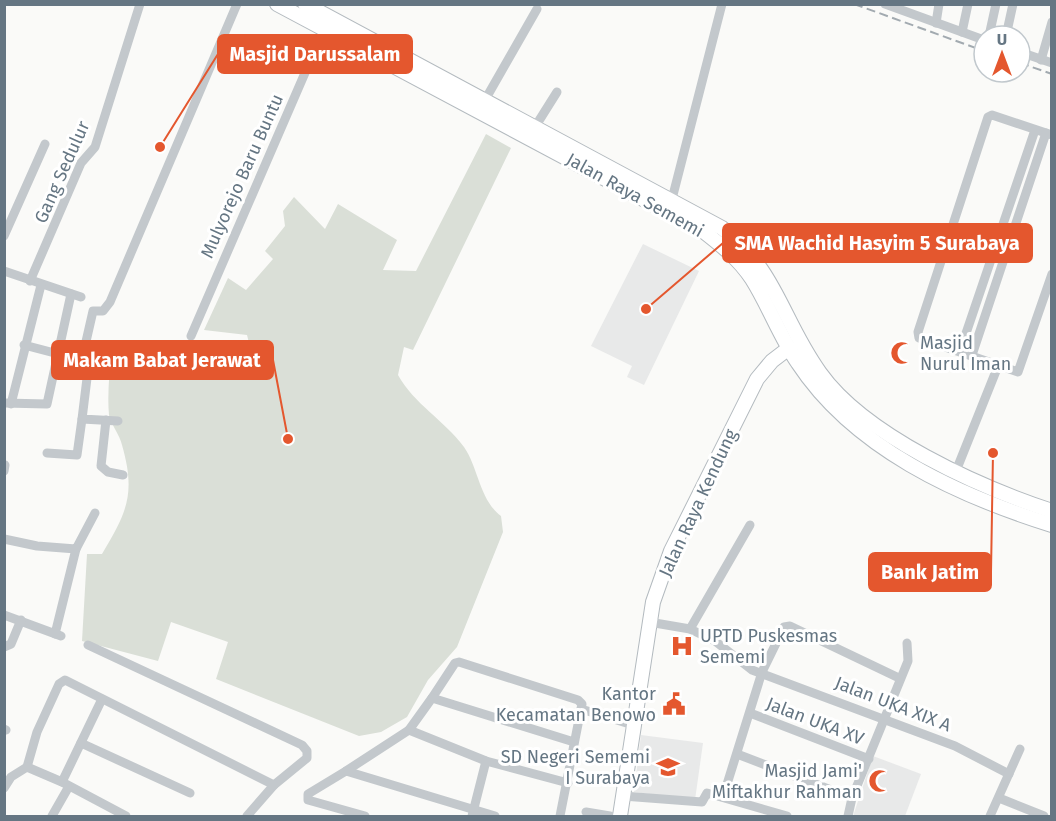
<svg xmlns="http://www.w3.org/2000/svg" width="1056" height="821" font-family="'Fira Sans',sans-serif">
<style>
.built{fill:#e8e9e9}
.green{fill:#dadfd7}
.lines{fill:none;stroke-linecap:round;stroke-linejoin:round}
.secondary-casing{stroke:#b3babf;stroke-width:16}
.minor{stroke:#c3c8cc;stroke-width:9}
.secondary{stroke:#fff;stroke-width:14}
.rail{stroke:#a2aab0;stroke-width:2;stroke-dasharray:9 4.5;stroke-linecap:butt}
.labels{text-anchor:middle;dominant-baseline:central;stroke-width:6;stroke-linejoin:round;paint-order:stroke}
.street-label{font-size:18px;fill:#657683;stroke:#fff}
.poi-label{font-size:18px;fill:#657683;stroke:#fff;text-anchor:end}
.leader{fill:none;stroke:#e4572e;stroke-width:2}
.callout-dot{fill:#e4572e;stroke:#fff;stroke-width:2}
.callout{fill:#e4572e;stroke:#e4572e;stroke-width:2}
.callout-label{font-size:20px;text-anchor:middle;font-weight:bold;fill:#fff}
</style>
<rect width="100%" height="100%" fill="#fafaf8"/>
<g class="built">
<path d="M 643,244 L 699,271 L 644,385 L 627,377 L 632,366 L 591,346 Z"/>
<path d="M 641,735 L 703,743 L 695,800 L 634,792 Z"/>
<path d="M 873,756 L 921,774 L 905,816 L 853,816 Z"/>
</g>
<path class="green" d="M 486,134 L 511,148 L 413,350 L 404,347 L 398,375 C 414,404 444,420 464,447 C 479,469 479,499 501,516 L 503,532 L 457,647 L 428,680 L 407,717 L 381,732 L 359,736 L 216,679 L 228,642 L 171,622 L 158,661 L 82,641 L 87,554 L 102,554 C 127,512 136,494 122,445 C 120,435 110,423 109,415 C 107,394 110,371 111,350 L 257,375 L 247,335 L 204,330 L 228,278 L 246,290 L 273,259 L 265,251 L 285,226 L 283,211 L 294,197 L 325,229 L 338,204 L 397,240 L 383,270 L 416,271 Z"/>
<g class="lines">
<g class="secondary-casing">
<g id="secondary">
<path d="M 277,4 L 703,231 C 721,245 739,259 752,279 C 769,306 780,337 798,363 C 854,448 956,495 1052,525"/>
<path d="M 305,4 L 722,228 C 778,272 781,319 820,373 C 865,436 979,487 1052,511"/>
<path d="M 620,816 L 653,602 L 671,551 L 757,379 L 772,361 L 789,348"/>
</g>
</g>
<g class="minor">
<path d="M 885,4 L 984,40"/>
<path d="M 936,23 L 939,4"/>
<path d="M 962,32 L 968,4"/>
<path d="M 989,36 L 996,4"/>
<path d="M 1006,36 L 1013,4"/>
<path d="M 1020,52 L 1052,63"/>
<path d="M 1041,60 L 1052,22"/>
<path d="M 485,100 L 537,9"/>
<path d="M 535,127 L 557,92"/>
<path d="M 1052,135 L 992,115 L 988,117 L 918,332 L 919,338 L 1018,372 L 1052,274"/>
<path d="M 672,199 L 722,4"/>
<path d="M 4,236 L 45,144"/>
<path d="M 4,271 L 81,297"/>
<path d="M 30,281 L 81,163 L 95,147 L 140,4"/>
<path d="M 191,336 L 324,29"/>
<path d="M 24,345 L 89,362 L 82,419 L 118,421"/>
<path d="M 960,351 L 1035,130"/>
<path d="M 972,355 L 1046,133"/>
<path d="M 82,359 L 93,311 L 103,311 L 110,302 L 237,4"/>
<path d="M 4,403 L 47,404 L 71,294"/>
<path d="M 11,404 L 41,285"/>
<path d="M 106,420 L 101,466 L 108,472 L 123,475"/>
<path d="M 47,453 L 77,455 L 82,419"/>
<path d="M 4,471 L 5,465"/>
<path d="M 956,471 L 998,366"/>
<path d="M 4,539 L 37,546 L 76,549 L 95,513"/>
<path d="M 4,615 L 61,636"/>
<path d="M 649,622 L 690,629 L 750,525"/>
<path d="M 690,629 L 715,641 L 752,670 L 955,746 L 1009,774"/>
<path d="M 55,634 L 76,549"/>
<path d="M 88,645 L 302,745 L 307,751 L 307,758 L 274,785 L 247,816"/>
<path d="M 4,647 L 11,644 L 21,620"/>
<path d="M 432,698 L 455,663 L 459,662 L 578,700 L 582,704 L 581,709"/>
<path d="M 750,713 L 869,759"/>
<path d="M 4,729 L 6,730"/>
<path d="M 409,730 L 486,761 L 568,783"/>
<path d="M 81,743 L 190,793"/>
<path d="M 737,754 L 852,798"/>
<path d="M 27,767 L 37,732 L 59,684 L 65,680 L 274,785"/>
<path d="M 346,771 L 409,730 L 432,698 L 574,742"/>
<path d="M 62,782 L 102,699"/>
<path d="M 4,788 L 11,777 L 27,767 L 62,782 L 126,816"/>
<path d="M 623,796 L 702,802 L 707,793 L 787,816"/>
<path d="M 723,797 L 762,672 L 784,627 L 790,626 L 899,678"/>
<path d="M 999,798 L 1044,816"/>
<path d="M 586,812 L 610,816"/>
<path d="M 52,816 L 68,788"/>
<path d="M 365,816 L 308,800 L 308,794 L 346,771 L 495,816"/>
<path d="M 472,816 L 486,761"/>
<path d="M 560,816 L 581,709 L 633,725"/>
<path d="M 848,816 L 852,798 L 908,661 L 907,643"/>
<path d="M 990,816 L 1020,749"/>
</g>
<use href="#secondary" class="secondary"/>
<g class="rail">
<path d="M 854,4 L 984,51"/>
<path d="M 1020,63 L 1052,74"/>
</g>
</g>
<defs>
<g id="mosque-bare" transform="scale(1.8)"><path d="M3.5-4.9A6 6 0 1 0 3.5 4.9A5 5 0 1 1 3.5-4.9Z" fill="#e4572e" stroke="#fff" stroke-width="2.5" paint-order="stroke"/></g>
<g id="hospital-bare" transform="scale(1.8)"><path d="M-5-5h3v3.5h4V-5h3V5h-3V1.5h-4V5h-3Z" fill="#e4572e" stroke="#fff" stroke-width="2.5" paint-order="stroke"/></g>
<g id="civic-bare" transform="scale(1.8)"><path d="M-.6-6.5H3V-4.5H.6V-3L4-1V1h2V6H-6V1h2V-1L-.6-3ZM-1.2 2.5V6h2.4V2.5Z" fill="#e4572e" stroke="#fff" stroke-width="2.5" paint-order="stroke"/></g>
<g id="school-bare" transform="scale(1.8)"><path d="M0-5L7-2L0 1L-7-2ZM-4 1L0 2.5L4 1V4Q0 6-4 4Z" fill="#e4572e" stroke="#fff" stroke-width="2.5" paint-order="stroke"/></g>
</defs>
<g fill-rule="evenodd">
<use href="#mosque-bare" x="902" y="353"/>
<use href="#hospital-bare" x="682" y="646"/>
<use href="#civic-bare" x="674" y="704"/>
<use href="#school-bare" x="668" y="767"/>
<use href="#mosque-bare" x="880" y="781"/>
</g>
<g class="labels">
<g class="street-label">
<text transform="translate(62 172) rotate(-66)">Gang Sedulur</text>
<text transform="translate(242 176) rotate(-66)">Mulyorejo Baru Buntu</text>
<text transform="translate(635 195) rotate(29)">Jalan Raya Sememi</text>
<text transform="translate(698 503) rotate(-65)">Jalan Raya Kendung</text>
<text transform="translate(893 704) rotate(21)">Jalan UKA XIX A</text>
<text transform="translate(815 721) rotate(21)">Jalan UKA XV</text>
</g>
<g class="poi-label">
<text x="920" y="343" text-anchor="start">Masjid<tspan x="920" dy="21">Nurul Iman</tspan></text>
<text x="700" y="636" text-anchor="start">UPTD Puskesmas<tspan x="700" dy="21">Sememi</tspan></text>
<text x="656" y="694">Kantor<tspan x="656" dy="21">Kecamatan Benowo</tspan></text>
<text x="650" y="757">SD Negeri Sememi<tspan x="650" dy="21">I Surabaya</tspan></text>
<text x="862" y="771">Masjid Jami'<tspan x="862" dy="21">Miftakhur Rahman</tspan></text>
</g>
</g>
<path class="leader" d="M160 147L218 54M646 309L723 243M288 439L273 360M993 453L991 572"/>
<g class="callout-dot">
<circle cx="160" cy="147" r="6"/>
<circle cx="646" cy="309" r="6"/>
<circle cx="288" cy="439" r="6"/>
<circle cx="993" cy="453" r="6"/>
</g>
<g class="callout">
<rect x="218" y="35" width="194" height="38" rx="6"/>
<rect x="723" y="224" width="309" height="38" rx="6"/>
<rect x="52" y="341" width="221" height="38" rx="6"/>
<rect x="869" y="553" width="122" height="38" rx="6"/>
</g>
<g class="callout-label">
<text x="315" y="61">Masjid Darussalam</text>
<text x="877" y="250">SMA Wachid Hasyim 5 Surabaya</text>
<text x="162" y="367">Makam Babat Jerawat</text>
<text x="930" y="579">Bank Jatim</text>
</g>
<rect width="1056" height="821" fill="none" stroke="#657683" stroke-width="12"/>
<g transform="translate(1002 54)"><circle r="28" fill="#ffffff" stroke="#c1c8cd" stroke-width="1.5"/>
<path d="M0-4.5L10 22L0 15L-10 22Z" fill="#e4572e"/>
<text y="-9" font-size="16" font-weight="bold" text-anchor="middle" fill="#657683">U</text>
</g>
</svg>
